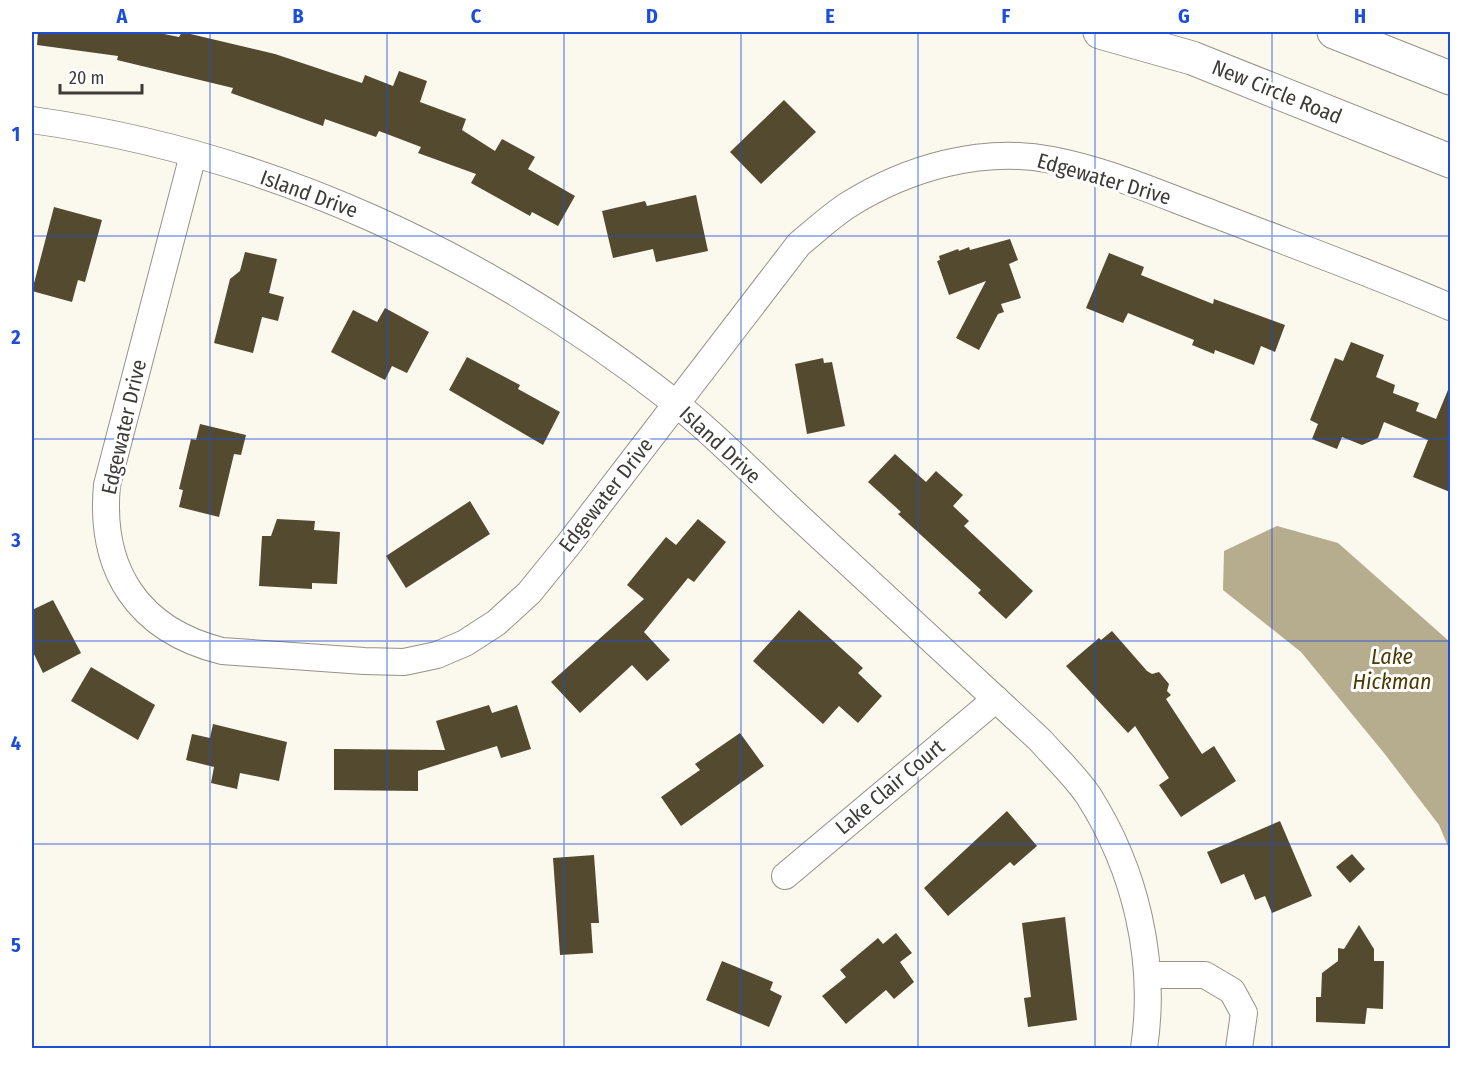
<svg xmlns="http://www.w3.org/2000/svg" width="1482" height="1080" font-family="'Fira Sans Condensed',sans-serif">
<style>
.water{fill:#b6ac8e}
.building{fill:#534a2f}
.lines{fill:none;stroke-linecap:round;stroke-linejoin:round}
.minor-casing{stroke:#969289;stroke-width:28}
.motorway-casing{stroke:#969289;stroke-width:35}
.minor{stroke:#fff;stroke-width:26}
.motorway{stroke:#fff;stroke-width:33}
.grid{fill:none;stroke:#1d4ed8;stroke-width:1.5;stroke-opacity:0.55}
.labels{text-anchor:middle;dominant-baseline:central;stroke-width:6;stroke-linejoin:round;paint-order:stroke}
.street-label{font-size:21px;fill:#3c3b37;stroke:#fff}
.water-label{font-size:22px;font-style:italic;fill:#4b3b01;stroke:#fff}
.neatline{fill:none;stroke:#1d4ed8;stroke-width:2}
.grid-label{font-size:20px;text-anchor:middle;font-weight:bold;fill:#1d4ed8}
</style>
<rect width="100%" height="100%" fill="#fbf8ee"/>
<path class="water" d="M 1277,526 L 1338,543 L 1450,642 L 1450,851 L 1439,825 L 1384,753 L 1301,652 L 1223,590 L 1224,551 Z"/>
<g class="building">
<path d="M 38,32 L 154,32 L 179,37 L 182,32 L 275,54 L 362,83 L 365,75 L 393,86 L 399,71 L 427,81 L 420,102 L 466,119 L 462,130 L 495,151 L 502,139 L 535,157 L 528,169 L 575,196 L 558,226 L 532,212 L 530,216 L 471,183 L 476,174 L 418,153 L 421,147 L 379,131 L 376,137 L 325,119 L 323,126 L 231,93 L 233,88 L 117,60 L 118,56 L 37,45 Z"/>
<path d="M 784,100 L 816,132 L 761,184 L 730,152 Z"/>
<path d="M 696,195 L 708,251 L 656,262 L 653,249 L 613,258 L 602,211 L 645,201 L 647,206 Z"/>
<path d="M 54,207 L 102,220 L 85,282 L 78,280 L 72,302 L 32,291 Z"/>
<path d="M 1010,239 L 1018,260 L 1009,264 L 1021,298 L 1001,304 L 1004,312 L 998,314 L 979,350 L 956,338 L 986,281 L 949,295 L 937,261 L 940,260 L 939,256 L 958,249 L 959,251 L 969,247 L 970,250 Z"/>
<path d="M 245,252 L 277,259 L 269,293 L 284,297 L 278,321 L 262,317 L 253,353 L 214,343 L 230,279 L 240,271 Z"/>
<path d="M 1109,253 L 1144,267 L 1141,275 L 1213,304 L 1214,299 L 1285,325 L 1275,352 L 1261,346 L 1254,365 L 1215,350 L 1214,354 L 1192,345 L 1194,340 L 1128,313 L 1123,323 L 1086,308 Z"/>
<path d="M 385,308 L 429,332 L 407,373 L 392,366 L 385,380 L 331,352 L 353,310 L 377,322 Z"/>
<path d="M 1351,342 L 1384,355 L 1376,377 L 1395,385 L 1393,393 L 1419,403 L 1416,411 L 1436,419 L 1450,385 L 1450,492 L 1413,477 L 1428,440 L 1384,422 L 1378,438 L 1362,445 L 1342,437 L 1337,449 L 1312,439 L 1318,424 L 1310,420 L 1335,358 L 1343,361 Z"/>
<path d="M 467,357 L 520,385 L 518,389 L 560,412 L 543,445 L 449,390 Z"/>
<path d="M 823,358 L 824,363 L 832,362 L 845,426 L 807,434 L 795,364 Z"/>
<path d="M 200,424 L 246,435 L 241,455 L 234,454 L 219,517 L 179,507 L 183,490 L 179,489 L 191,439 L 196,440 Z"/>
<path d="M 895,454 L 926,482 L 936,471 L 963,495 L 953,506 L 969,521 L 964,526 L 1033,591 L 1006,619 L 978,593 L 981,590 L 898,514 L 901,512 L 868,482 Z"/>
<path d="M 470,501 L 490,534 L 406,588 L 386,556 Z"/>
<path d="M 277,519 L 315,521 L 314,530 L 340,532 L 337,584 L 312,583 L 312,589 L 259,586 L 262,536 L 271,536 Z"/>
<path d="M 698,519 L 726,542 L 694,582 L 688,578 L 644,632 L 670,660 L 647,681 L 632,665 L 580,713 L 551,682 L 644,599 L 627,585 L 666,537 L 676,545 Z"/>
<path d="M 53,600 L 81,653 L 43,673 L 32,650 L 32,610 Z"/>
<path d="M 799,610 L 863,668 L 858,673 L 882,696 L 858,723 L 839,706 L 823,724 L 753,661 Z"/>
<path d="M 1112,631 L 1147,671 L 1152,674 L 1159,672 L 1169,684 L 1167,691 L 1171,695 L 1166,699 L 1202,754 L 1214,746 L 1236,781 L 1181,817 L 1159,785 L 1169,778 L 1135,726 L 1128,733 L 1066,666 L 1099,638 L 1101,640 Z"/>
<path d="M 91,667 L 155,705 L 138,740 L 71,701 Z"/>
<path d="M 489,705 L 492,713 L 517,705 L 531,749 L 501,758 L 497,746 L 418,771 L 418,791 L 334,790 L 334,749 L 445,750 L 436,721 Z"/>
<path d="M 213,724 L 287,742 L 279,781 L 240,773 L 237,789 L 211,783 L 214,767 L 186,760 L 192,734 L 210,738 Z"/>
<path d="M 740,733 L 764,766 L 681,826 L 661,797 L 700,770 L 695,764 Z"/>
<path d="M 1007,811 L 1037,846 L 1014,866 L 1010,862 L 948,916 L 924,888 Z"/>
<path d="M 1280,821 L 1312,896 L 1272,913 L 1265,896 L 1255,900 L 1244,874 L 1221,884 L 1207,852 Z"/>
<path d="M 1352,854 L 1365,869 L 1350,883 L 1336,867 Z"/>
<path d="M 594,855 L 599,923 L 591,923 L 593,953 L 560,955 L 553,858 Z"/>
<path d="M 1065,917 L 1077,1020 L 1028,1027 L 1024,998 L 1031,997 L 1022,923 Z"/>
<path d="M 1359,925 L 1374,949 L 1374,961 L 1384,961 L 1383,1009 L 1367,1008 L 1365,1024 L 1316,1022 L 1316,997 L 1321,997 L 1322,973 L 1338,961 L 1338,948 L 1344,949 Z"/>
<path d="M 896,933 L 912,953 L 900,962 L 914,982 L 894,999 L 886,990 L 846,1024 L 822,996 L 846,977 L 840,970 L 878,938 L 883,944 Z"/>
<path d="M 722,961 L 773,982 L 770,990 L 782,996 L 769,1027 L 706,1000 Z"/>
</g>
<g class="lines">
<g class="minor-casing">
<g id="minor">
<path d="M 32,120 C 269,153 486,254 674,402 C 718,437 758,479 799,517 C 879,592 960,665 1040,740 C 1056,758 1074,775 1088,795 C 1136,870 1157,961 1144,1048"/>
<path d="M 193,155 L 107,485 C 99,570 138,630 222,651 L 364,661 L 404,662 L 437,655 L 465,643 L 496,623 L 529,593 L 568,545 L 799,244 C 815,231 831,216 848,205 C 907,168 982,146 1052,160 C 1110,171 1164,196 1219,216 C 1296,246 1374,274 1450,307"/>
<path d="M 785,876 L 996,699"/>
<path d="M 1148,975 L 1205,975 L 1232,991 L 1244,1013 L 1239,1048"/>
</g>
</g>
<g class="motorway-casing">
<g id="motorway">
<path d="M 1100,32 L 1192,58 L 1450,161"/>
<path d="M 1334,32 L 1450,78"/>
</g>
</g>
<use href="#minor" class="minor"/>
<use href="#motorway" class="motorway"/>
</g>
<path class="grid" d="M 210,32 L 210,1048M 387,32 L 387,1048M 564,32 L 564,1048M 741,32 L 741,1048M 918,32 L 918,1048M 1095,32 L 1095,1048M 1272,32 L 1272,1048M 32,236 L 1450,236M 32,439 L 1450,439M 32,641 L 1450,641M 32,844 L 1450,844"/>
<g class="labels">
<g class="street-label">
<text transform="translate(1277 92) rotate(22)">New Circle Road</text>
<text transform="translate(1104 179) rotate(16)">Edgewater Drive</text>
<text transform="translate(309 194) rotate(20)">Island Drive</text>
<text transform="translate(124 427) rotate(-77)">Edgewater Drive</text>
<text transform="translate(720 445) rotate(43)">Island Drive</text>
<text transform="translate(606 495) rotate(-52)">Edgewater Drive</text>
<text transform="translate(890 787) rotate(-40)">Lake Clair Court</text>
</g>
<g class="water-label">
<text x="1392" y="656">Lake<tspan x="1392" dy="25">Hickman</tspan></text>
</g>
</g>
<rect width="1482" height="1080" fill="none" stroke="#ffffff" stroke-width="66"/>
<path d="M60 84v9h82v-9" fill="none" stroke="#3c3b37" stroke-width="3"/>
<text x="69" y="84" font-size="18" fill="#3c3b37" stroke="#ffffff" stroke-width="4.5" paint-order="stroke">20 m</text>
<rect x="33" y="33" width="1416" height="1014" class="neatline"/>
<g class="grid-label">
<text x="122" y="23">A</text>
<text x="298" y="23">B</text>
<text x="476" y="23">C</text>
<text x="652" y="23">D</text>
<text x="830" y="23">E</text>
<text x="1006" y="23">F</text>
<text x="1184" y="23">G</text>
<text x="1360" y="23">H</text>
<text x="16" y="141">1</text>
<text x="16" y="344">2</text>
<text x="16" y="547">3</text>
<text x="16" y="750">4</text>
<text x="16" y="952">5</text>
</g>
</svg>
